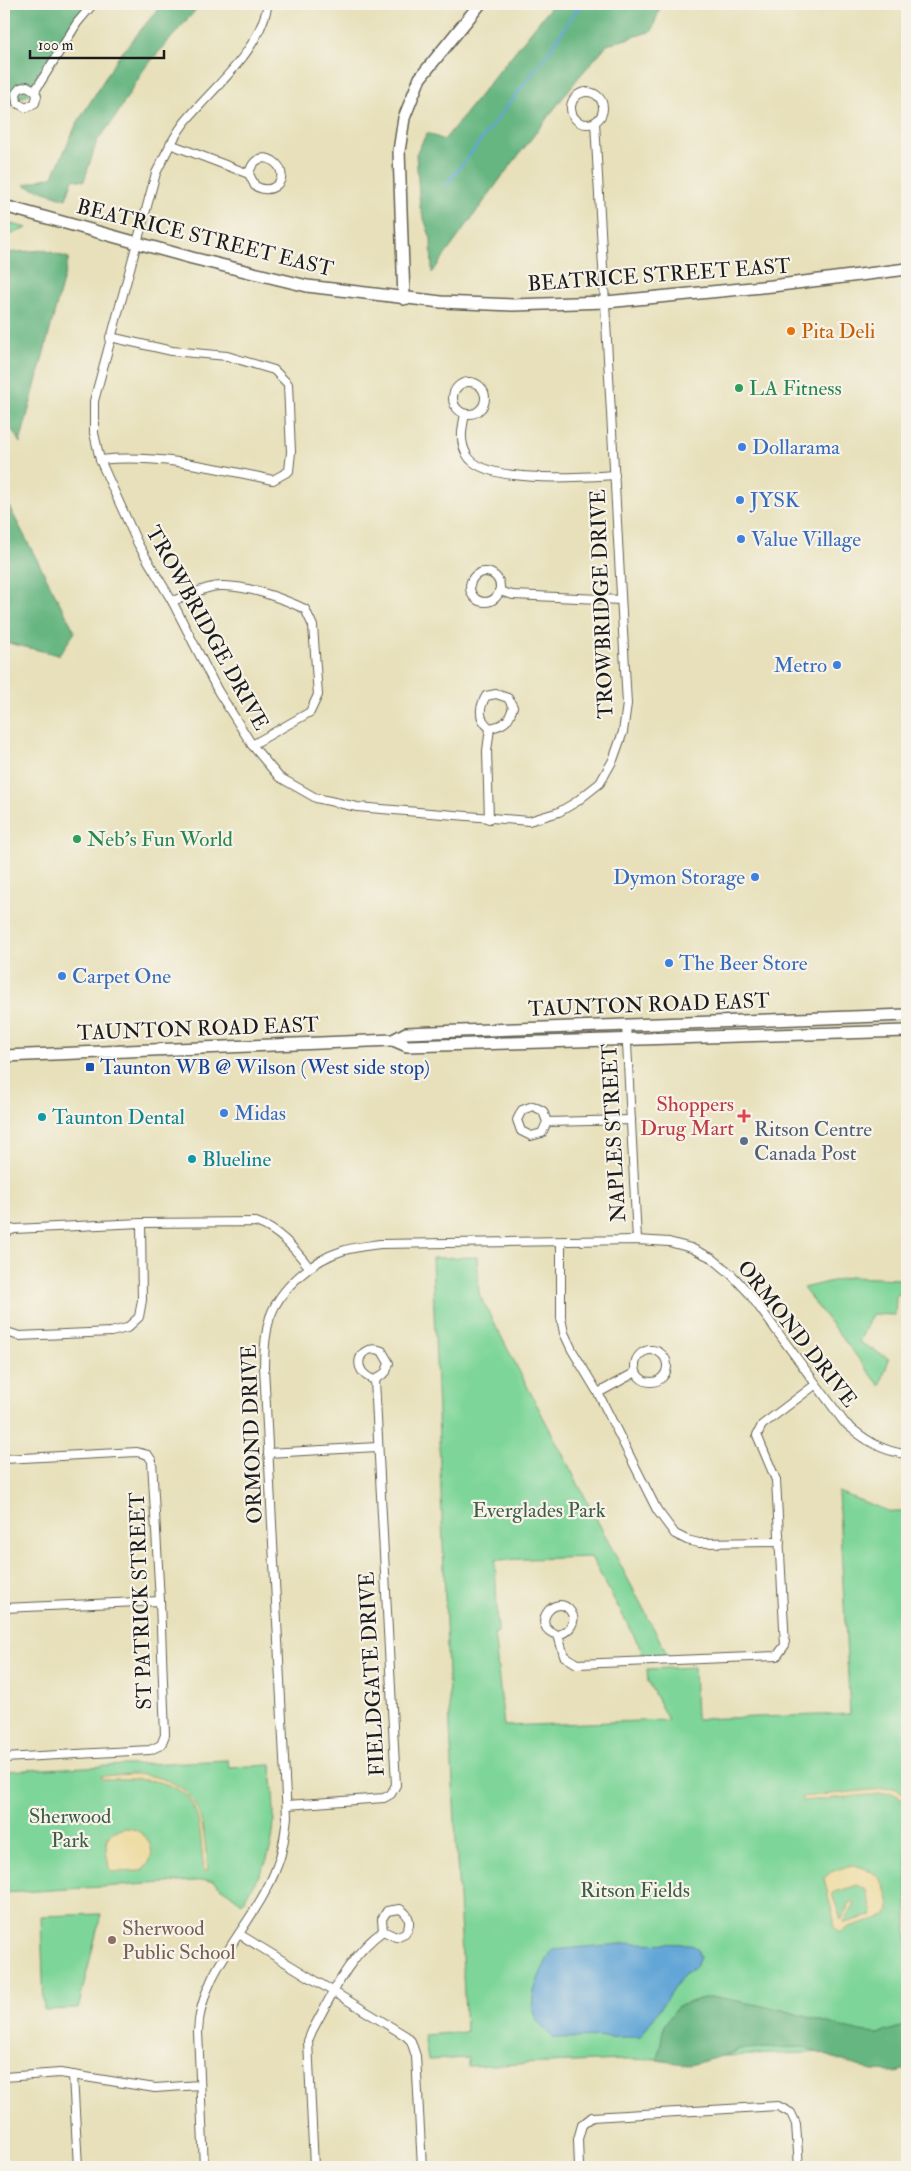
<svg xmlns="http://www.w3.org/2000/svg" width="911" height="2171" font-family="'IM FELL Double Pica',serif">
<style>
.green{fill:#7ed599;stroke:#4d785a}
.forest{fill:#66b681;stroke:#41694e}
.sand{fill:#eeda9e;stroke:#857b5d;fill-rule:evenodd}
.water{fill:#62a6d7;stroke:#3f617a}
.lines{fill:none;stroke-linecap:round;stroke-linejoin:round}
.stream{stroke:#62a6d7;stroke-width:2.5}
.street-casing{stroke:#636153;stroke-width:10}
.secondary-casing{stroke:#636153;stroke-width:14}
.street{stroke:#fff;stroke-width:8}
.secondary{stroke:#fff;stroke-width:11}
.food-dot{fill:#e8710a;stroke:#f7f3e8;stroke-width:2}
.leisure-dot{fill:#2e9e5b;stroke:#f7f3e8;stroke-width:2}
.shop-dot{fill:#3f7fe0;stroke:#f7f3e8;stroke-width:2}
.transit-dot{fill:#1a4fb4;stroke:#f7f3e8;stroke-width:2}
.health-dot{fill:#e0444e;stroke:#f7f3e8;stroke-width:2}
.culture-dot{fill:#0f9aa8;stroke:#f7f3e8;stroke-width:2}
.service-dot{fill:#5c6f8a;stroke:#f7f3e8;stroke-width:2}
.education-dot{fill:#8d6e63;stroke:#f7f3e8;stroke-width:2}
.labels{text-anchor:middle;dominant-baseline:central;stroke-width:4.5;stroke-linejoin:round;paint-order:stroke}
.street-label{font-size:21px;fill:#1c1c1c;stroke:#f7f3e8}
.food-label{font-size:21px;fill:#c56008;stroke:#f7f3e8;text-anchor:start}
.leisure-label{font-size:21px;fill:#27864d;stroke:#f7f3e8;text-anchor:start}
.shop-label{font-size:21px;fill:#366cbe;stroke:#f7f3e8;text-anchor:start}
.transit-label{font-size:21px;fill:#164399;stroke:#f7f3e8;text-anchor:start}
.health-label{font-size:21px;fill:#be3a42;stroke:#f7f3e8;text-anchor:end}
.culture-label{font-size:21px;fill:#0d838f;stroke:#f7f3e8;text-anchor:start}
.service-label{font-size:21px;fill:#4e5e75;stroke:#f7f3e8;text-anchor:start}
.park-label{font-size:21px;fill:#3e5d48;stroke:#f7f3e8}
.education-label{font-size:21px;fill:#785e54;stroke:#f7f3e8;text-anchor:start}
</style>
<rect width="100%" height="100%" fill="#f7f3e8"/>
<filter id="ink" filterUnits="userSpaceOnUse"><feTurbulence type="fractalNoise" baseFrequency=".02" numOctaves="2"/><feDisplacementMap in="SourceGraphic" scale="10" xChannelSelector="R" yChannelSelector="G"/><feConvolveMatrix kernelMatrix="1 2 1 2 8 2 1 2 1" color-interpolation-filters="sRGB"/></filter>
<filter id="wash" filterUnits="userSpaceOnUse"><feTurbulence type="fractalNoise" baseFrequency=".0096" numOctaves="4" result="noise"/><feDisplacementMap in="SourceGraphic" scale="20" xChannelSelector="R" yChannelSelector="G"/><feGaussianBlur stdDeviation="1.12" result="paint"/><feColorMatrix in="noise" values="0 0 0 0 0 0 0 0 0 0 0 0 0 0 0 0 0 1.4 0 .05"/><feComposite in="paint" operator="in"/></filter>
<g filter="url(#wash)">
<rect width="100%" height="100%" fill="#e7e0ba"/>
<g class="green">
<path d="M 4,222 L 27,228 L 4,237 Z"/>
<path d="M 477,1257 L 479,1294 L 668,1656 L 642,1657 L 641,1649 L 591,1557 L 495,1560 L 498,1633 L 494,1633 L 504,1726 L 668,1720 L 648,1682 L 647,1669 L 694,1667 L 696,1719 L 850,1714 L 838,1492 L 891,1512 L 907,1512 L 907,2049 L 468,2066 L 468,2058 L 428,2060 L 424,2035 L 466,2032 L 450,1727 L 432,1258 Z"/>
<path d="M 849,1277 L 901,1279 L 900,1294 L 896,1295 L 895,1315 L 872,1314 L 859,1342 L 889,1359 L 880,1386 L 803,1288 Z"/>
<path d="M 228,1760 L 229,1767 L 271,1765 C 273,1798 279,1835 264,1866 C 258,1878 249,1891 242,1903 L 212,1880 L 4,1893 L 4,1771 Z"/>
<path d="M 101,1914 L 78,2009 L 44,2010 L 41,1916 Z"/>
</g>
<g class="forest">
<path d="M 4,4 L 92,4 L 36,89 L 4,110 Z"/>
<path d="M 162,4 L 201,4 L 144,69 L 113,121 L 97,141 L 84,181 L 73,179 L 66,199 L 24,185 L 53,176 L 76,125 L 117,59 Z"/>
<path d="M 553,4 L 661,4 L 652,31 L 607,45 L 578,78 L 501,178 L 432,273 L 431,239 L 420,207 L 416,154 L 427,133 L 444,140 Z"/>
<path d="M 44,250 L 69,258 L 20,443 L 4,416 L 4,253 Z"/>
<path d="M 4,497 L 75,632 L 59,655 L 4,642 Z"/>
<path d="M 703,1998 L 722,1998 L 783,2010 L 860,2032 L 877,2034 L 907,2025 L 907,2069 L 896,2072 L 873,2071 L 801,2047 L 740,2049 L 729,2054 L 690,2065 L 658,2060 L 664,2025 L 678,2006 Z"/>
</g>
<g class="sand">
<path d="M 132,1774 C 201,1778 202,1813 208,1870 L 204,1871 C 201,1850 202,1825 193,1806 C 179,1775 129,1779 102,1779 L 101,1776 Z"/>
<path d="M 894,1788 L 907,1795 L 907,1801 L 892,1793 L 802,1801 L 801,1797 Z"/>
<path d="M 126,1828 C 149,1829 162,1856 141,1871 L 112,1872 L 109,1869 C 108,1852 97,1832 126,1828 Z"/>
<path d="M 848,1866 C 876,1865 889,1885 890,1910 L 886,1916 L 849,1927 L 839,1933 L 834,1927 L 834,1920 L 824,1878 L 831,1872 ZM 858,1885 L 867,1891 L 873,1915 L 845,1923 L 844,1922 L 855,1903 L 852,1901 L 849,1903 L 848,1909 L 841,1920 L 832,1893 Z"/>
</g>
<path class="water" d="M 631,1943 L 689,1944 L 697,1948 L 700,1957 L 696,1967 L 684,1974 L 640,2037 L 553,2038 C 547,2032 539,2024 535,2017 C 526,1997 543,1968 552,1950 Z"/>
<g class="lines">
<g class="stream">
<path d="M 4,7 L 8,4"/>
<path d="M 447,184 L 546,56 L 575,12 L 585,4"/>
</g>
</g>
</g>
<g filter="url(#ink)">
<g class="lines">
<g class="street-casing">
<g id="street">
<path d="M 268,4 C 258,54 216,84 185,122 C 173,137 165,155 156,173 L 94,401 L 94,433 L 100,460 L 138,544 L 172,601 L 218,691 L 252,745 L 279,777 L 316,798 L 357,807 L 529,821 L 559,812 L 576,802 L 600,783 L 613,760 L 623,732 L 627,704 L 595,122"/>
<path d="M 35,91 L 27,86 L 20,88 L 16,93 L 17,103 L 26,108 L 35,103 L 37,96 L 35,91 L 77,23 L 93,4"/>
<circle cx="587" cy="108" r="16"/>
<path d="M 170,144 L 249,174 C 257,139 298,171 274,187 C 268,191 261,189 255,186 L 249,174"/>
<circle cx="469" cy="398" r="16"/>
<path d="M 465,414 C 462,429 459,441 467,455 C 483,485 584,477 615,475"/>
<path d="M 100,460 C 159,454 216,468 273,480 L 289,471 L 291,452 L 288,384 L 274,370 L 227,356 L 172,351 L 110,337"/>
<circle cx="485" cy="587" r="15"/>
<path d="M 499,591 L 513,595 L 621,600"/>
<path d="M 172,601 C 185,597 206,586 220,586 C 246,585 282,598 305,609 L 313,626 L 318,695 L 310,712 L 252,745"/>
<path d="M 496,694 L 508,698 L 513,707 C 509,721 505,725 490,728 C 478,719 479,708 486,696 Z"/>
<path d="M 489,819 L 487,751 L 490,728"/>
<path d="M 626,1024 L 637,1240"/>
<path d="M 547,1122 L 543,1111 L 533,1106 L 522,1110 L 517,1120 L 521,1131 L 531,1136 L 542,1133 L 547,1122 L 631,1120"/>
<path d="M 4,1233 L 14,1229 L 141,1223 L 256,1222 C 279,1230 294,1248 309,1267"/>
<path d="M 561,1242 L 561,1318 L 564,1333 L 572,1350 L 598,1393 L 657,1510 L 675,1534 L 687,1540 L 699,1543 L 780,1542"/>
<path d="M 4,1331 L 19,1336 L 111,1332 L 127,1328 L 139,1317 L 142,1300 L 141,1223"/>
<circle cx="651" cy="1366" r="16"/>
<path d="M 598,1393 L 636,1372"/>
<path d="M 268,1453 L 377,1447"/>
<path d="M 4,1459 L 137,1452 L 148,1455 L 152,1461 L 160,1601 L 165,1735 L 161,1745 L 150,1750 L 4,1758"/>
<path d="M 4,1608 L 160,1601"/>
<path d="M 558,1635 C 527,1627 556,1590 571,1612 C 578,1623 568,1632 558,1635 L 564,1656 L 577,1664 L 777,1656 L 785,1645 L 776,1480 L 757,1435 L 762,1425 L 815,1385"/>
<path d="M 287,1805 L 384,1798 L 391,1794 L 396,1785 L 375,1380 L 386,1372 L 389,1363 L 382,1351 C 358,1342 349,1372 375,1380"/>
<path d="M 239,1934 L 406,2036 L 411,2041 L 416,2056 L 422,2167"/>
<path d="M 73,2075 L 78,2167"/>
<path d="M 4,2077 L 60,2073 L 155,2088 L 200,2085"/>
<path d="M 204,2167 L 198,2032 C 200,1968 256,1924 277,1866 C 283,1851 285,1834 287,1817 L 264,1367 C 264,1350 265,1333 270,1317 C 280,1288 313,1260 342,1251 C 354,1247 367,1246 380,1244 L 637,1240 L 669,1242 L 691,1248 L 712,1258 L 731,1274 L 748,1292 L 844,1422 C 862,1438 882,1452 907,1454"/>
<path d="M 314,2167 L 308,2041 L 312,2031 C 332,1995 349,1955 383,1931 L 396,1937 L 405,1933 C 412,1924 410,1915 400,1909 L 387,1911 L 382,1919 L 383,1931"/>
<path d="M 579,2167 L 578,2139 L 582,2125 L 592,2117 L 778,2106 L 791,2113 L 796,2124 L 799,2167"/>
</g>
</g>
<g class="secondary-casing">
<g id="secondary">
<path d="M 4,206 L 192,258 L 307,286 L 441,302 L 513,305 L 606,302 L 772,286 L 907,269"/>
<path d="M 404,299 L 399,151 L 404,118 L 420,78 L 480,4"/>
<path d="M 393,1040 L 407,1046 L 907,1031"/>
<path d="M 4,1056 L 393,1040 L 406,1033 L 907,1015"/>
</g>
</g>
<use href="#street" class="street"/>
<use href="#secondary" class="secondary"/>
</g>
</g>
<circle class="food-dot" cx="791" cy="331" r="5"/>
<g class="leisure-dot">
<circle cx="739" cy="388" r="5"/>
<circle cx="77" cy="839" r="5"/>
</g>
<g class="shop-dot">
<circle cx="742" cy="447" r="5"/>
<circle cx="740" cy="500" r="5"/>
<circle cx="741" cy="539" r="5"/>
<circle cx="837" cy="665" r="5"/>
<circle cx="755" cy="877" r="5"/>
<circle cx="669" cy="963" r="5"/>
<circle cx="62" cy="976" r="5"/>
<circle cx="224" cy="1113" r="5"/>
</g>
<rect class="transit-dot" x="85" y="1062" width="10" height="10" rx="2.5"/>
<path class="health-dot" d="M741.5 1108.5h5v5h5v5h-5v5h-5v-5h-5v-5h5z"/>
<g class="culture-dot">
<circle cx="42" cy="1117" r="5"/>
<circle cx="192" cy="1159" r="5"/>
</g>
<circle class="service-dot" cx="744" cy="1141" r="5"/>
<circle class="education-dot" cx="112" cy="1940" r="5"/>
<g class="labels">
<g class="street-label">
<text transform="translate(205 238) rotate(14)">BEATRICE STREET EAST</text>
<text transform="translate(659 275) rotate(-4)">BEATRICE STREET EAST</text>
<text transform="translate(602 604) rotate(-92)">TROWBRIDGE DRIVE</text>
<text transform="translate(207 628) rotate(61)">TROWBRIDGE DRIVE</text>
<text transform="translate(649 1005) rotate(-2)">TAUNTON ROAD EAST</text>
<text transform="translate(198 1029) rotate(-2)">TAUNTON ROAD EAST</text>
<text transform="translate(614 1133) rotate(-93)">NAPLES STREET</text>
<text transform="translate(797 1334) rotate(52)">ORMOND DRIVE</text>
<text transform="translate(252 1434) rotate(-92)">ORMOND DRIVE</text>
<text transform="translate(141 1601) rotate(-92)">ST PATRICK STREET</text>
<text transform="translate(372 1674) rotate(-93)">FIELDGATE DRIVE</text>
</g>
<g class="food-label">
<text x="801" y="331">Pita Deli</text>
</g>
<g class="leisure-label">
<text x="749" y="388">LA Fitness</text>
<text x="87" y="839">Neb's Fun World</text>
</g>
<g class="shop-label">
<text x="752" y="447">Dollarama</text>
<text x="750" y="500">JYSK</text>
<text x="751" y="539">Value Village</text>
<text x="827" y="665" text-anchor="end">Metro</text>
<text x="745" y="877" text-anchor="end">Dymon Storage</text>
<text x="679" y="963">The Beer Store</text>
<text x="72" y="976">Carpet One</text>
<text x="234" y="1113">Midas</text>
</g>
<g class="transit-label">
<text x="100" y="1067">Taunton WB @ Wilson (West side stop)</text>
</g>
<g class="health-label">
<text x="734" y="1104">Shoppers<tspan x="734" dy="24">Drug Mart</tspan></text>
</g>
<g class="culture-label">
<text x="52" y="1117">Taunton Dental</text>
<text x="202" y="1159">Blueline</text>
</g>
<g class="service-label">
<text x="754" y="1129">Ritson Centre<tspan x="754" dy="24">Canada Post</tspan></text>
</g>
<g class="park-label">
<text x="539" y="1510">Everglades Park</text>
<text x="70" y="1816">Sherwood<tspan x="70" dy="24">Park</tspan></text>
<text x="635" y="1890">Ritson Fields</text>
</g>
<g class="education-label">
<text x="122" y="1928">Sherwood<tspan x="122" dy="24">Public School</tspan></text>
</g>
</g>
<rect width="911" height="2171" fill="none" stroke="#f7f3e8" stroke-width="20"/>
<path d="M30 50v8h134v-8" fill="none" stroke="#1c1c1c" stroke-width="2.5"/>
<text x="38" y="50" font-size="15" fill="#1c1c1c" stroke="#f7f3e8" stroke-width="4" paint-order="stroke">100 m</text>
</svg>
